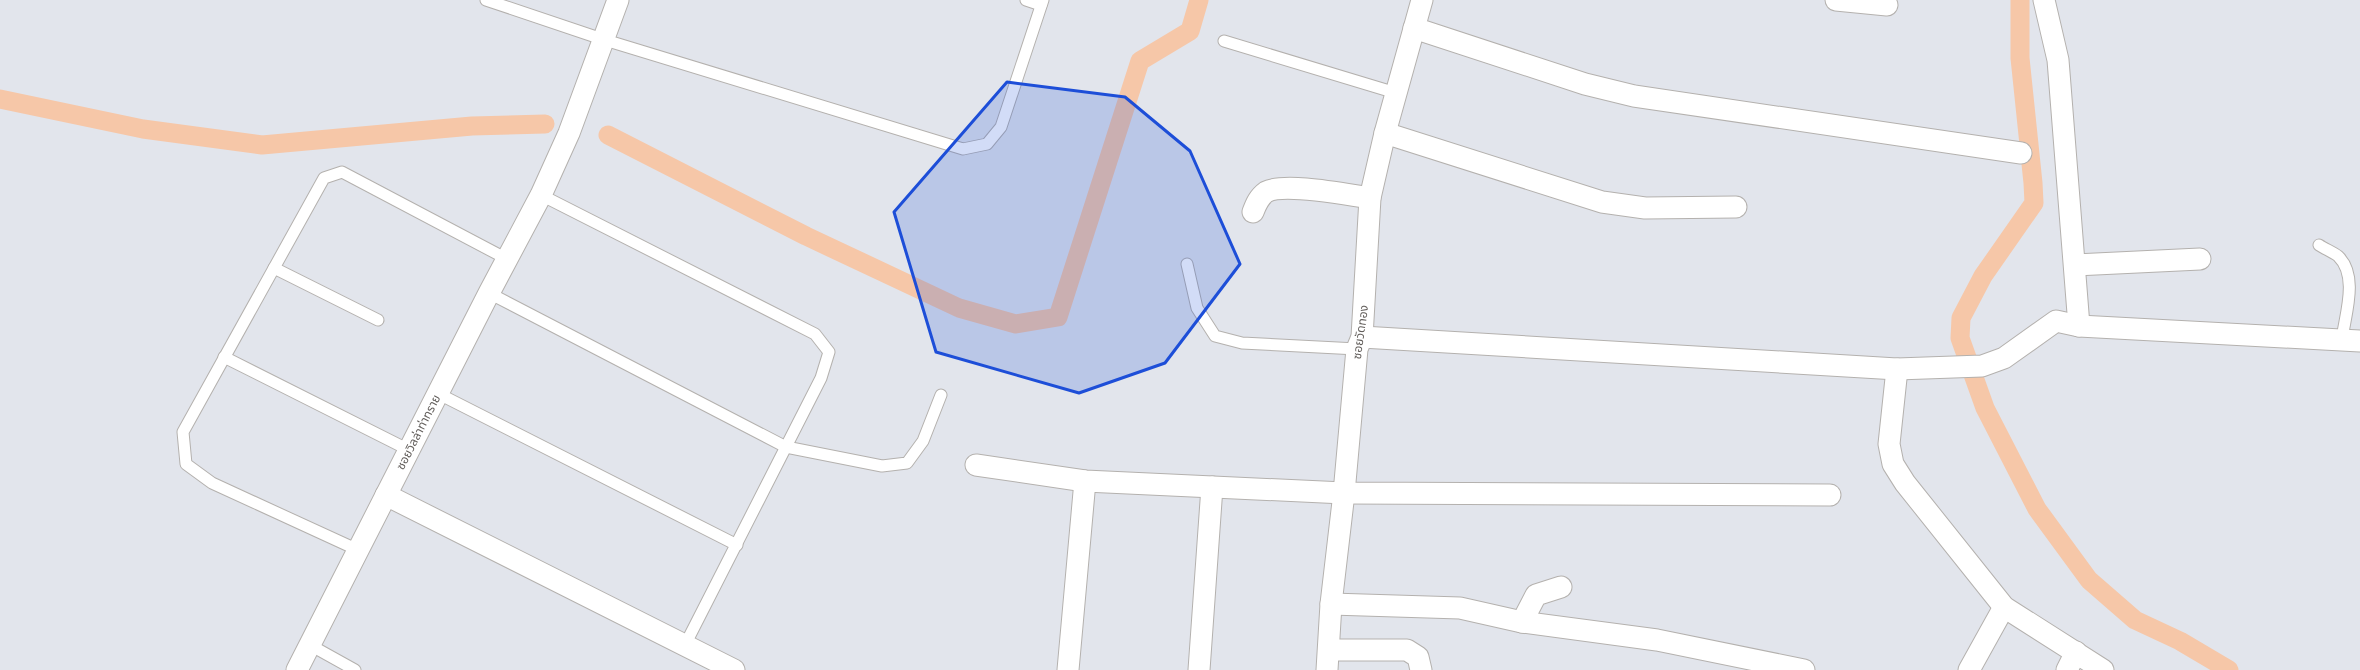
<svg xmlns="http://www.w3.org/2000/svg" width="2360" height="670" font-family="'PT Sans Narrow','Noto Sans Thai',sans-serif">
<style>
.lines{fill:none;stroke-linecap:round;stroke-linejoin:round}
.canal{stroke:#f6c7a8;stroke-width:19}
.lane-casing{stroke:#b4b1ae;stroke-width:13}
.street-casing{stroke:#b4b1ae;stroke-width:23}
.lane{stroke:#fff;stroke-width:11}
.street{stroke:#fff;stroke-width:21}
.marked{fill:#1d4ed8;fill-opacity:0.2;stroke:#1d4ed8;stroke-width:3;stroke-linejoin:round}
.labels{text-anchor:middle;dominant-baseline:central;stroke-width:3;stroke-linejoin:round;paint-order:stroke}
.street-label{font-size:12px;fill:#625e5b;stroke:#fff}
</style>
<rect width="100%" height="100%" fill="#e2e5ec"/>
<g class="lines">
<g class="canal">
<path d="M 2020,0 L 2020,58 L 2033,183 L 2034,203 L 1983,276 L 1961,318 L 1960,338 L 1985,408 L 2037,509 L 2089,580 L 2135,620 L 2180,641 L 2229,670"/>
<path d="M 0,99 L 143,129 L 262,145 L 472,126 L 545,124"/>
<path d="M 608,135 L 806,236 L 959,308 L 1016,324 L 1058,317 L 1140,61 L 1190,31 L 1199,0"/>
</g>
<g class="lane-casing">
<g id="lane">
<path d="M 486,0 L 605,40 L 963,149 L 987,144 L 1001,127 L 1043,0"/>
<path d="M 1026,0 L 1041,5"/>
<path d="M 1224,41 L 1396,93"/>
<path d="M 541,195 L 815,334 L 829,352 L 821,378 L 685,645"/>
<path d="M 2319,245 C 2325,249 2333,252 2338,256 C 2359,276 2345,315 2342,339"/>
<path d="M 1187,264 L 1197,308 L 1215,336 L 1242,343 L 1357,349"/>
<path d="M 274,268 L 378,320"/>
<path d="M 489,293 L 786,447 L 882,466 L 907,463 L 923,441 L 941,395"/>
<path d="M 224,357 L 409,450"/>
<path d="M 437,393 L 737,545"/>
<path d="M 358,550 L 212,483 L 186,464 L 183,432 L 324,178 L 342,172 L 507,259"/>
<path d="M 310,645 L 355,670"/>
</g>
</g>
<g class="street-casing">
<g id="street">
<path d="M 1836,0 L 1887,5"/>
<path d="M 2044,0 L 2058,60 L 2079,326"/>
<path d="M 1414,28 L 1585,84 L 1634,96 L 2021,153"/>
<path d="M 1385,133 L 1602,202 L 1645,208 L 1736,207"/>
<path d="M 1253,212 C 1256,204 1259,197 1266,192 C 1285,182 1348,195 1370,198"/>
<path d="M 2075,265 L 2200,259"/>
<path d="M 1362,337 L 1897,369 L 1982,366 L 2004,358 L 2056,321 L 2079,326 L 2360,341"/>
<path d="M 1897,369 L 1889,444 L 1893,464 L 1905,483 L 2004,607 L 2103,670"/>
<path d="M 976,465 L 1085,481 L 1344,493 L 1830,495"/>
<path d="M 386,495 L 734,670"/>
<path d="M 1331,604 L 1460,608 L 1522,622 L 1657,640 L 1804,670"/>
<path d="M 1522,622 L 1536,595 L 1561,587"/>
<path d="M 1329,650 L 1407,650 L 1418,657 L 1421,670"/>
<path d="M 297,670 L 489,293 L 541,195 L 569,133 L 618,0"/>
<path d="M 1068,670 L 1085,481"/>
<path d="M 1199,670 L 1212,487"/>
<path d="M 1327,670 L 1331,604 L 1344,493 L 1357,349 L 1362,337 L 1370,198 L 1385,133 L 1422,0"/>
<path d="M 1969,670 L 2004,607"/>
<path d="M 2067,670 L 2076,652"/>
</g>
</g>
<use href="#lane" class="lane"/>
<use href="#street" class="street"/>
</g>
<path class="marked" d="M 1007,82 L 1125,97 L 1190,151 L 1240,264 L 1165,363 L 1079,393 L 936,352 L 894,212 Z"/>
<g class="labels">
<g class="street-label">
<text transform="translate(1360 332) rotate(-82)">ซอยวัดทอง</text>
<text transform="translate(418 432) rotate(-63)">ซอยวิลล่าท่าทราย</text>
</g>
</g>
</svg>
